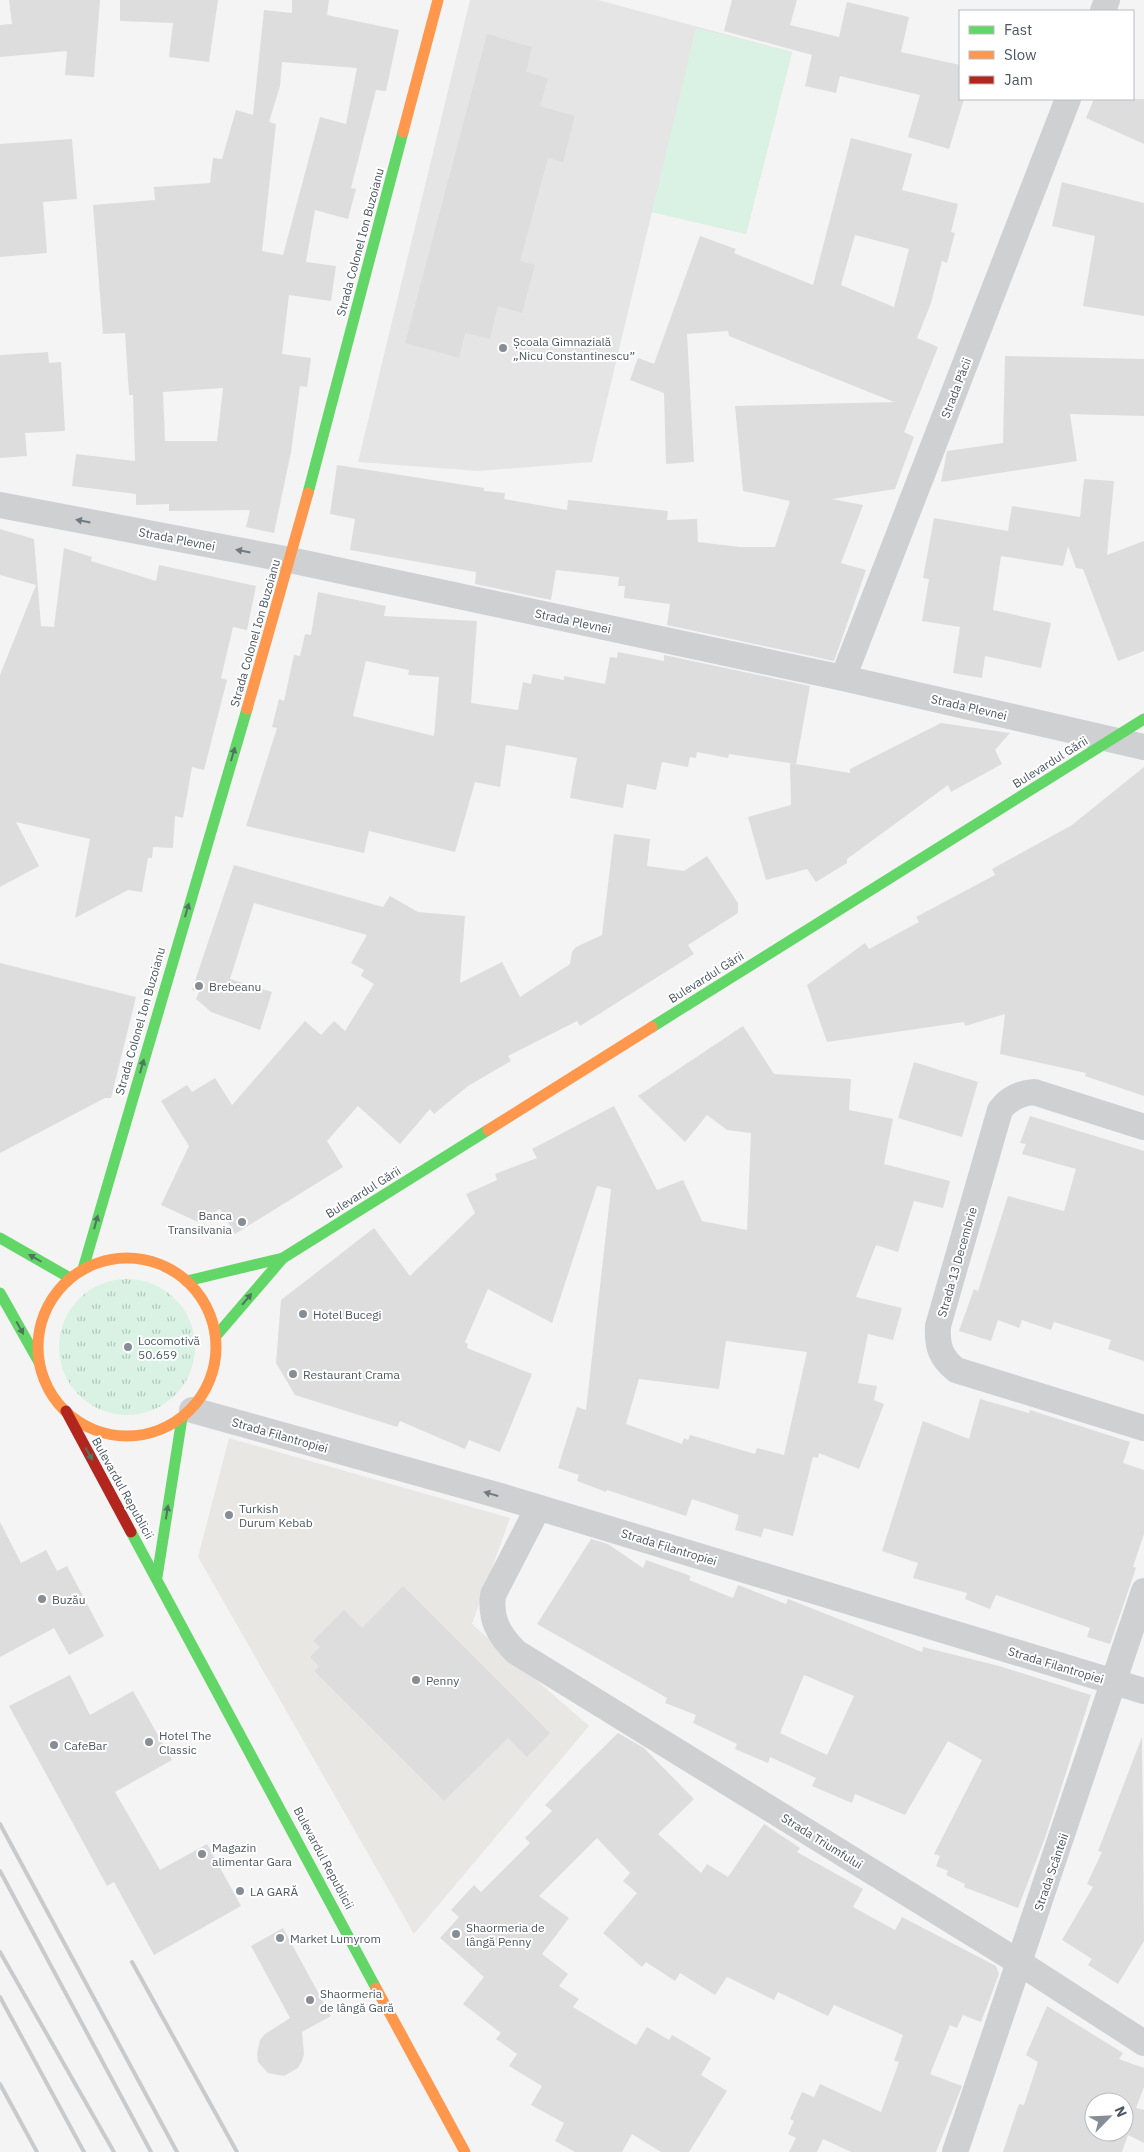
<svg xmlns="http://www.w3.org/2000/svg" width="1144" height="2152" font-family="'IBM Plex Sans',sans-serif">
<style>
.commercial{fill:#e8e7e3}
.education{fill:#e6e5e6}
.grass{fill:url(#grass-tufts)}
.pitch{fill:#d9f2e3}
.building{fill:#ddddde;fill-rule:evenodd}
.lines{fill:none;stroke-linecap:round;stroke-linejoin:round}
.street{stroke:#ced0d2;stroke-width:26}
.fast{stroke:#63d668;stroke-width:11}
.slow{stroke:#ff974d;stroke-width:11}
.jam{stroke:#b3261e;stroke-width:11}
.rail{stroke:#c9cacc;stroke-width:4}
.oneway{fill:#727b83}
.oneway2{fill:#507663}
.poi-dot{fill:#868d94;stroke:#fff;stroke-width:2}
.labels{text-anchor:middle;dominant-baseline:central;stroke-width:4;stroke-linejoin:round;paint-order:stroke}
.street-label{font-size:12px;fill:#4a5661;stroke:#fff}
.poi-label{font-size:12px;fill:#4a5661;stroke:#fff;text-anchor:start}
</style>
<defs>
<pattern id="grass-tufts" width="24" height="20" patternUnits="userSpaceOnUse" patternTransform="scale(1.25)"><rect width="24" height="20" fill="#d9f2e3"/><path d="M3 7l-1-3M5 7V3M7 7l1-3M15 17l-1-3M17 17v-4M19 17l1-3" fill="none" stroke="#b2c7bb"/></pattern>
</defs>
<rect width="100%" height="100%" fill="#f4f4f4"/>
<path class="commercial" d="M 229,1438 L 510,1518 L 472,1624 L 589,1726 L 414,1934 L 198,1557 Z"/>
<path class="education" d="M 470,0 L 598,0 L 792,52 L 746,234 L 652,212 L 592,462 L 479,471 L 358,462 Z"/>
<circle class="grass" cx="127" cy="1347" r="68"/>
<path class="pitch" d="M 696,28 L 792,52 L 746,234 L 652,212 Z"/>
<g class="building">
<path d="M 9,0 L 100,0 L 94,77 L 65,75 L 67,51 L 0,57 L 0,25 L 12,24 Z"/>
<path d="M 120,0 L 218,0 L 209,62 L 169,57 L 173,23 L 120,21 Z"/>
<path d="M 292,0 L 329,0 L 327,15 L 399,30 L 386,91 L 376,90 L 351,188 L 356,189 L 348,219 L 315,210 L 306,262 L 336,266 L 331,301 L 289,295 L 282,354 L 311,358 L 307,387 L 300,386 L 291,452 L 274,533 L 246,527 L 250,510 L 169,511 L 169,504 L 136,505 L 136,494 L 72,486 L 76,454 L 135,461 L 133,395 L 129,395 L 125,333 L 103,334 L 93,205 L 155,200 L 154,187 L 210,183 L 213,158 L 222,159 L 236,110 L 253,115 L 264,10 L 292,13 ZM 282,62 L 357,68 L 346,124 L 320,117 L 283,255 L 262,251 L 276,124 L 269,122 L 280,86 ZM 223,388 L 217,441 L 165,441 L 163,392 Z"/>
<path d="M 732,0 L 797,0 L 790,25 L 839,37 L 847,2 L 909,17 L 901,52 L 960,65 L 960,99 L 964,99 L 949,149 L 908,137 L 920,95 L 840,76 L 836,93 L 805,86 L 812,55 L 724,31 Z"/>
<path d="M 487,34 L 532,47 L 526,72 L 548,78 L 540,106 L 575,116 L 563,162 L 548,158 L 520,261 L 535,265 L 522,313 L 498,306 L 490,339 L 465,333 L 459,358 L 405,343 Z"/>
<path d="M 1094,99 L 1144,99 L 1144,144 L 1086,118 Z"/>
<path d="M 851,138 L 912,154 L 902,190 L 958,204 L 951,232 L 955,233 L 947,263 L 942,261 L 931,303 L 917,338 L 938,347 L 904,432 L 914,437 L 895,489 L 832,499 L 863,505 L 841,563 L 866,570 L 834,661 L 667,625 L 670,604 L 624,598 L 625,586 L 618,586 L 619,577 L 556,570 L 551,600 L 475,584 L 476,572 L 350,550 L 355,519 L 330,514 L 337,465 L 484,488 L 484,491 L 505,493 L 504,499 L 567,510 L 568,500 L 668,511 L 667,520 L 697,519 L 698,542 L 740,547 L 775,547 L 790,501 L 743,491 L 735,406 L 894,402 L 729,336 L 728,331 L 687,334 L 694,462 L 666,464 L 664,393 L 630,380 L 638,358 L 654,364 L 700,236 L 736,249 L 734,253 L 813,285 ZM 855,235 L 909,249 L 894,307 L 841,285 Z"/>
<path d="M 72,139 L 77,199 L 43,202 L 47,253 L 0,257 L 0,144 Z"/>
<path d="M 1062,182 L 1144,203 L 1144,316 L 1083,306 L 1095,236 L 1052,226 Z"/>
<path d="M 48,352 L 49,363 L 61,362 L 65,431 L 25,433 L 27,456 L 0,458 L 0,355 Z"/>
<path d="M 1005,356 L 1144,359 L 1144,416 L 1070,414 L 1077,461 L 941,482 L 947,451 L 1003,443 Z"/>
<path d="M 1084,479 L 1114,481 L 1107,555 L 1144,541 L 1144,651 L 1118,661 L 1083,569 L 1076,568 L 1068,546 L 1063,566 L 1001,556 L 993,610 L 1051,623 L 1041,668 L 985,656 L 982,678 L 953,673 L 960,627 L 922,621 L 929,579 L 923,578 L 934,518 L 1008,531 L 1012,506 L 1080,517 Z"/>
<path d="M 0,529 L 34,539 L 41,626 L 54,627 L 64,548 L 92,557 L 91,561 L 156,581 L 159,565 L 256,586 L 247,630 L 233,627 L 221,678 L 227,680 L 204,770 L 192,767 L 183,818 L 175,816 L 173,848 L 153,847 L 152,858 L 148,858 L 142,892 L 128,890 L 75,918 L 90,839 L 16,822 L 39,866 L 0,887 L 0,675 L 36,585 L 0,575 Z"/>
<path d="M 318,592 L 386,606 L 384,616 L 477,621 L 471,703 L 518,710 L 523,682 L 531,684 L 533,674 L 564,680 L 564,676 L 605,684 L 610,657 L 617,658 L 618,652 L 664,661 L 664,655 L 810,686 L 796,764 L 729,754 L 728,758 L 697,752 L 696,758 L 690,757 L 688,767 L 662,762 L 656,790 L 627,784 L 623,808 L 570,798 L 577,758 L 506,745 L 500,787 L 475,782 L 455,852 L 369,831 L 364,853 L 246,826 L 277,728 L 272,727 L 279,699 L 284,701 L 294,655 L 300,656 L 305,634 L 311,635 ZM 366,661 L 409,670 L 408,675 L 439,677 L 434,736 L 353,716 Z"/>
<path d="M 941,723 L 1010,733 L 995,750 L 1002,764 L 951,792 L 948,785 L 847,859 L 847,863 L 816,882 L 807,869 L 766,880 L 748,817 L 791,805 L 790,763 L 850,773 L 850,769 Z"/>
<path d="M 1144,767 L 1144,1096 L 1085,1076 L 1086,1073 L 1000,1054 L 1005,1014 L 965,1026 L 964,1022 L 827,1042 L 807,985 L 865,943 L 869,949 L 919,922 L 916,917 L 995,875 L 992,869 L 1072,825 Z"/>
<path d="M 614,834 L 650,839 L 647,866 L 684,871 L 707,856 L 738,903 L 738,913 L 688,945 L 694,954 L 580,1026 L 577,1021 L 508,1056 L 511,1061 L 468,1086 L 434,1114 L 430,1109 L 400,1144 L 358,1106 L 327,1141 L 343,1167 L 235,1234 L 220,1209 L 198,1222 L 161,1205 L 189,1146 L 161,1101 L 187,1085 L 192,1092 L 215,1078 L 232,1105 L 305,1021 L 321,1035 L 334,1021 L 345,1031 L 374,984 L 361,976 L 364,970 L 351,963 L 367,935 L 254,903 L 230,979 L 272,992 L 260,1030 L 211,1012 L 196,999 L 199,992 L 192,990 L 234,865 L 383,907 L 390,896 L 418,912 L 465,916 L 460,983 L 502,962 L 520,997 L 570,964 L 572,952 L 576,947 L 602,935 Z"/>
<path d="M 0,963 L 136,997 L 111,1098 L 105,1098 L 0,1153 Z"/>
<path d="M 743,1026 L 774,1074 L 851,1079 L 849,1110 L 893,1119 L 884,1164 L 950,1181 L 943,1208 L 914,1201 L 898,1252 L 876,1245 L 856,1297 L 902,1308 L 893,1340 L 868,1334 L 858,1383 L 877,1386 L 874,1400 L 884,1404 L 859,1469 L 819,1453 L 818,1458 L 813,1457 L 793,1536 L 764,1528 L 761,1537 L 735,1530 L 739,1515 L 692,1499 L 686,1516 L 607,1490 L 606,1492 L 577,1481 L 579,1475 L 558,1468 L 577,1407 L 586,1410 L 611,1189 L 597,1186 L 552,1323 L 488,1289 L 465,1342 L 468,1344 L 467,1348 L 532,1374 L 500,1452 L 469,1440 L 465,1449 L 400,1421 L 397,1427 L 295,1395 L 276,1363 L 281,1300 L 374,1228 L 410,1276 L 475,1213 L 466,1194 L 497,1180 L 495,1174 L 537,1158 L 532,1149 L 614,1106 L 657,1190 L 683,1180 L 702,1221 L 747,1230 L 751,1133 L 727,1130 L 707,1115 L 685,1142 L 638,1096 ZM 726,1341 L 807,1352 L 784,1455 L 757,1448 L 755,1454 L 690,1435 L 688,1440 L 684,1438 L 682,1444 L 626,1424 L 639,1379 L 719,1389 Z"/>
<path d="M 914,1062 L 978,1082 L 962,1137 L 898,1118 Z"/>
<path d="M 1030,1116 L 1144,1151 L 1144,1361 L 1108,1349 L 1111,1340 L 1054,1322 L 1051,1330 L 1022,1320 L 1019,1328 L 998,1320 L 991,1341 L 959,1331 L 974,1289 L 978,1291 L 1008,1196 L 1064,1211 L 1076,1169 L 1022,1154 L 1026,1144 L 1020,1143 Z"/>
<path d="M 980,1399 L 1029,1413 L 1030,1410 L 1130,1442 L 1123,1463 L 1144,1470 L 1144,1534 L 1133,1567 L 1136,1568 L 1110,1644 L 1087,1637 L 1090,1628 L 996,1595 L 990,1609 L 965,1599 L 967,1593 L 913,1578 L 918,1563 L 882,1551 L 923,1421 L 969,1439 Z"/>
<path d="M 0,1522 L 21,1563 L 46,1550 L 57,1571 L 67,1566 L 104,1636 L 69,1655 L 54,1628 L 0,1657 Z"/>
<path d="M 591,1539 L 608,1544 L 643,1568 L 646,1560 L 691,1576 L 689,1580 L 733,1598 L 738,1585 L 786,1604 L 788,1599 L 922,1652 L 923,1647 L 999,1666 L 1091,1695 L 1045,1838 L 1018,1908 L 964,1887 L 965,1884 L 946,1875 L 948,1871 L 936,1866 L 940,1856 L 934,1854 L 982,1760 L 948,1741 L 905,1815 L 855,1794 L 852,1803 L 812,1786 L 816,1778 L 770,1757 L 768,1763 L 735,1749 L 737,1744 L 693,1723 L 696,1715 L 665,1703 L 667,1698 L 537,1624 ZM 804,1675 L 854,1696 L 827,1755 L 780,1733 Z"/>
<path d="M 403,1586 L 550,1733 L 527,1757 L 508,1738 L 444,1801 L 314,1671 L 319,1666 L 310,1657 L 320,1647 L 313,1641 L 344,1610 L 362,1628 Z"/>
<path d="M 70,1675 L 90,1715 L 133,1691 L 172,1760 L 115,1792 L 160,1870 L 207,1844 L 241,1906 L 154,1955 L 114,1882 L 107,1886 L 9,1706 Z"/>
<path d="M 618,1733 L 644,1748 L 694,1799 L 658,1834 L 701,1873 L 707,1864 L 728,1877 L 764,1824 L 800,1848 L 797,1852 L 863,1889 L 853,1907 L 895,1930 L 902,1917 L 996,1966 L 999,1974 L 981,2022 L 963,2015 L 957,2028 L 950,2025 L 930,2074 L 962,2086 L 936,2152 L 851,2152 L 823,2139 L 817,2152 L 789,2152 L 796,2138 L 788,2134 L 794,2121 L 790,2119 L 802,2092 L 814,2097 L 820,2084 L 881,2112 L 899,2062 L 894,2061 L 903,2035 L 834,2005 L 828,2016 L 778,1992 L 774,2000 L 727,1977 L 715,1995 L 680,1973 L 675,1981 L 646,1962 L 642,1967 L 603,1933 L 637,1893 L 623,1881 L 630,1873 L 597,1838 L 539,1896 L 569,1918 L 542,1954 L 568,1974 L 559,1986 L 579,1999 L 573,2007 L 636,2045 L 647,2027 L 669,2040 L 672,2035 L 711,2058 L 701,2075 L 727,2091 L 689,2152 L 661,2152 L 632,2134 L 622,2152 L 575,2152 L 555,2141 L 564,2123 L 531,2105 L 542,2086 L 509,2066 L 517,2054 L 496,2039 L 501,2033 L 463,2004 L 484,1977 L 440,1938 L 459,1917 L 451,1910 L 474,1885 L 481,1892 L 530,1843 L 525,1838 L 552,1811 L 545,1805 Z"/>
<path d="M 1142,1737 L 1144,1941 L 1118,1984 L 1088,1965 L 1092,1959 L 1062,1940 L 1093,1887 L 1087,1884 L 1102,1852 L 1098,1851 Z"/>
<path d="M 283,1928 L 331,2016 L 302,2032 L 304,2054 L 302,2061 L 298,2068 L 284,2076 L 268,2073 L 258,2062 L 257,2054 L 260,2040 L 265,2034 L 290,2018 L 251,1946 Z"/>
<path d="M 1047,2006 L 1123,2053 L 1119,2059 L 1144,2068 L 1144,2087 L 1136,2108 L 1144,2110 L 1144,2143 L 1128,2135 L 1122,2152 L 1003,2152 L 1019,2104 L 1024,2105 L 1038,2062 L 1026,2055 ZM 1094,2102 L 1124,2102 L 1124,2132 L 1094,2132 Z"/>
</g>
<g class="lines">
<g class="street">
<path d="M 1103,11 L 1107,0"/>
<path d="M 0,505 L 290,560 L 843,678 L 1144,747"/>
<path d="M 843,678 L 1068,99"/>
<path d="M 1144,1127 L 1034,1092 C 1020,1093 1009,1098 1000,1110 L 938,1326 C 937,1346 940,1357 956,1370 L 1144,1428"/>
<path d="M 192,1410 L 504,1497 L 1144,1691"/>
<path d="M 538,1508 L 493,1595 C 490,1620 499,1635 516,1652 L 1020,1963 L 1144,2043"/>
<path d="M 955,2152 L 1144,1591"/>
</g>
<g class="fast">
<path d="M 308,493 L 403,132"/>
<path d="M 652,1027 L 1144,719"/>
<path d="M 0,1238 L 70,1278"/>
<path d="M 83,1269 L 247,709"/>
<path d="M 187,1281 L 283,1258"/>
<path d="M 0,1293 L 39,1362"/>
<path d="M 216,1336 L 283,1258 L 488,1130"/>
<path d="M 131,1532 L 376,1988"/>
<path d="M 157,1577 L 182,1418"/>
</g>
<g class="slow">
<path d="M 403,132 L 438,0"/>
<path d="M 247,709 L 308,493"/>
<path d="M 488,1130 L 652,1027"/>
<circle cx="127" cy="1347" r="89"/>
<path d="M 376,1988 L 465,2152"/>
</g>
<path class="jam" d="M 66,1411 L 131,1532"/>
<g class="rail">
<path d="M 0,1824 L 177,2152"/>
<path d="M 0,1871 L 151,2152"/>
<path d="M 0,1952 L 114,2152"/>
<path d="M 132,1962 L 237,2152"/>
<path d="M 0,1997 L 84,2152"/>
<path d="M 0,2084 L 37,2152"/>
</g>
</g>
<defs><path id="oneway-solid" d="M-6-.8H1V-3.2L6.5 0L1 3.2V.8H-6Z" transform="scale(1.25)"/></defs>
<g class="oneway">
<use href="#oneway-solid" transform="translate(83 521) rotate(-169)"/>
<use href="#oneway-solid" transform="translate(243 551) rotate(-169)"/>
<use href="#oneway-solid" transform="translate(491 1494) rotate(-164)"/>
</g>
<g class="oneway2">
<use href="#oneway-solid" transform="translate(233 754) rotate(-74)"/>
<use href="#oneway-solid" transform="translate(187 910) rotate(-74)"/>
<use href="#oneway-solid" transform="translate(142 1066) rotate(-74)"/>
<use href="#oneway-solid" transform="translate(96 1222) rotate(-75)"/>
<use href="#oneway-solid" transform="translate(35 1258) rotate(-150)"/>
<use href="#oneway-solid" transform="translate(247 1299) rotate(-50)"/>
<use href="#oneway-solid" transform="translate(20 1328) rotate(61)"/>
<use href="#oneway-solid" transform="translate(89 1454) rotate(61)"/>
<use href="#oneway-solid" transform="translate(167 1512) rotate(-81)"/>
</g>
<g class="poi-dot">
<circle cx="503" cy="348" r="5"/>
<circle cx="199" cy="986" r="5"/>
<circle cx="242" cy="1222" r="5"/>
<circle cx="303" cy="1314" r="5"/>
<circle cx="128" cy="1347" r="5"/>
<circle cx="293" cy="1374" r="5"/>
<circle cx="229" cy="1515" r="5"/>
<circle cx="42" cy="1599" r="5"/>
<circle cx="416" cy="1680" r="5"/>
<circle cx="149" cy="1742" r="5"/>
<circle cx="54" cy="1745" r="5"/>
<circle cx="202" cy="1854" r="5"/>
<circle cx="240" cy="1891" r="5"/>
<circle cx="456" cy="1934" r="5"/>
<circle cx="280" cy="1938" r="5"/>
<circle cx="310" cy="2000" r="5"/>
</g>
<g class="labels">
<g class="street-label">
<text transform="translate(360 242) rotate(-75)">Strada Colonel Ion Buzoianu</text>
<text transform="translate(956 388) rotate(-69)">Strada Păcii</text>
<text transform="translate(177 539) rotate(11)">Strada Plevnei</text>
<text transform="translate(573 621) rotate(12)">Strada Plevnei</text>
<text transform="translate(255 633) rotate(-74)">Strada Colonel Ion Buzoianu</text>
<text transform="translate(969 707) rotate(13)">Strada Plevnei</text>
<text transform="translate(1050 762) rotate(-32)">Bulevardul Gării</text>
<text transform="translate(706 977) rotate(-32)">Bulevardul Gării</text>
<text transform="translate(140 1021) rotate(-74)">Strada Colonel Ion Buzoianu</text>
<text transform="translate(363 1192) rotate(-32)">Bulevardul Gării</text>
<text transform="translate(957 1262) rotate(-74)">Strada 13 Decembrie</text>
<text transform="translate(280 1435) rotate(16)">Strada Filantropiei</text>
<text transform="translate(123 1488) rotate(61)">Bulevardul Republicii</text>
<text transform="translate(669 1547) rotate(17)">Strada Filantropiei</text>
<text transform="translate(1056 1665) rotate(17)">Strada Filantropiei</text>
<text transform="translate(822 1841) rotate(32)">Strada Triumfului</text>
<text transform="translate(324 1858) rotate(62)">Bulevardul Republicii</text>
<text transform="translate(1051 1872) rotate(-71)">Strada Scânteii</text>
</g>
<g class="poi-label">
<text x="513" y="341">Școala Gimnazială<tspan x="513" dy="14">„Nicu Constantinescu”</tspan></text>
<text x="209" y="986">Brebeanu</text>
<text x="232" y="1215" text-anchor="end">Banca<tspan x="232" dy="14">Transilvania</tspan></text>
<text x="313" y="1314">Hotel Bucegi</text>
<text x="138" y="1340">Locomotivă<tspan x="138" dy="14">50.659</tspan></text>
<text x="303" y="1374">Restaurant Crama</text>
<text x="239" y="1508">Turkish<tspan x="239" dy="14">Durum Kebab</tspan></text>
<text x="52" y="1599">Buzău</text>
<text x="426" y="1680">Penny</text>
<text x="159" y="1735">Hotel The<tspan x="159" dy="14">Classic</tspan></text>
<text x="64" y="1745">CafeBar</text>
<text x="212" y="1847">Magazin<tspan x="212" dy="14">alimentar Gara</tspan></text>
<text x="250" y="1891">LA GARĂ</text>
<text x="466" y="1927">Shaormeria de<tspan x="466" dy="14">lângă Penny</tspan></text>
<text x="290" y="1938">Market Lumyrom</text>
<text x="320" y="1993">Shaormeria<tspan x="320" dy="14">de lângă Gară</tspan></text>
</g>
</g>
<rect x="959" y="10" width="175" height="90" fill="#ffffff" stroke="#b7bbc0"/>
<rect x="969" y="26" width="25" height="8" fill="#63d668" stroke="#b7bbc0"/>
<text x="1004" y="35" font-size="15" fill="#4a5661">Fast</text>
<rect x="969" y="51" width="25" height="8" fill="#ff974d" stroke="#b7bbc0"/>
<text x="1004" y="60" font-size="15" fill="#4a5661">Slow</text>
<rect x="969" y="76" width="25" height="8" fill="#b3261e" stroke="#b7bbc0"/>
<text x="1004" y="85" font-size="15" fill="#4a5661">Jam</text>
<g transform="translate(1109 2117) rotate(66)"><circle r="24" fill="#ffffff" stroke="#b7bbc0"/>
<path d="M0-4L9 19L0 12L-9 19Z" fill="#868d94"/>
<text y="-8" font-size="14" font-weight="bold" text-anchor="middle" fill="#4a5661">N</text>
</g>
</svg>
